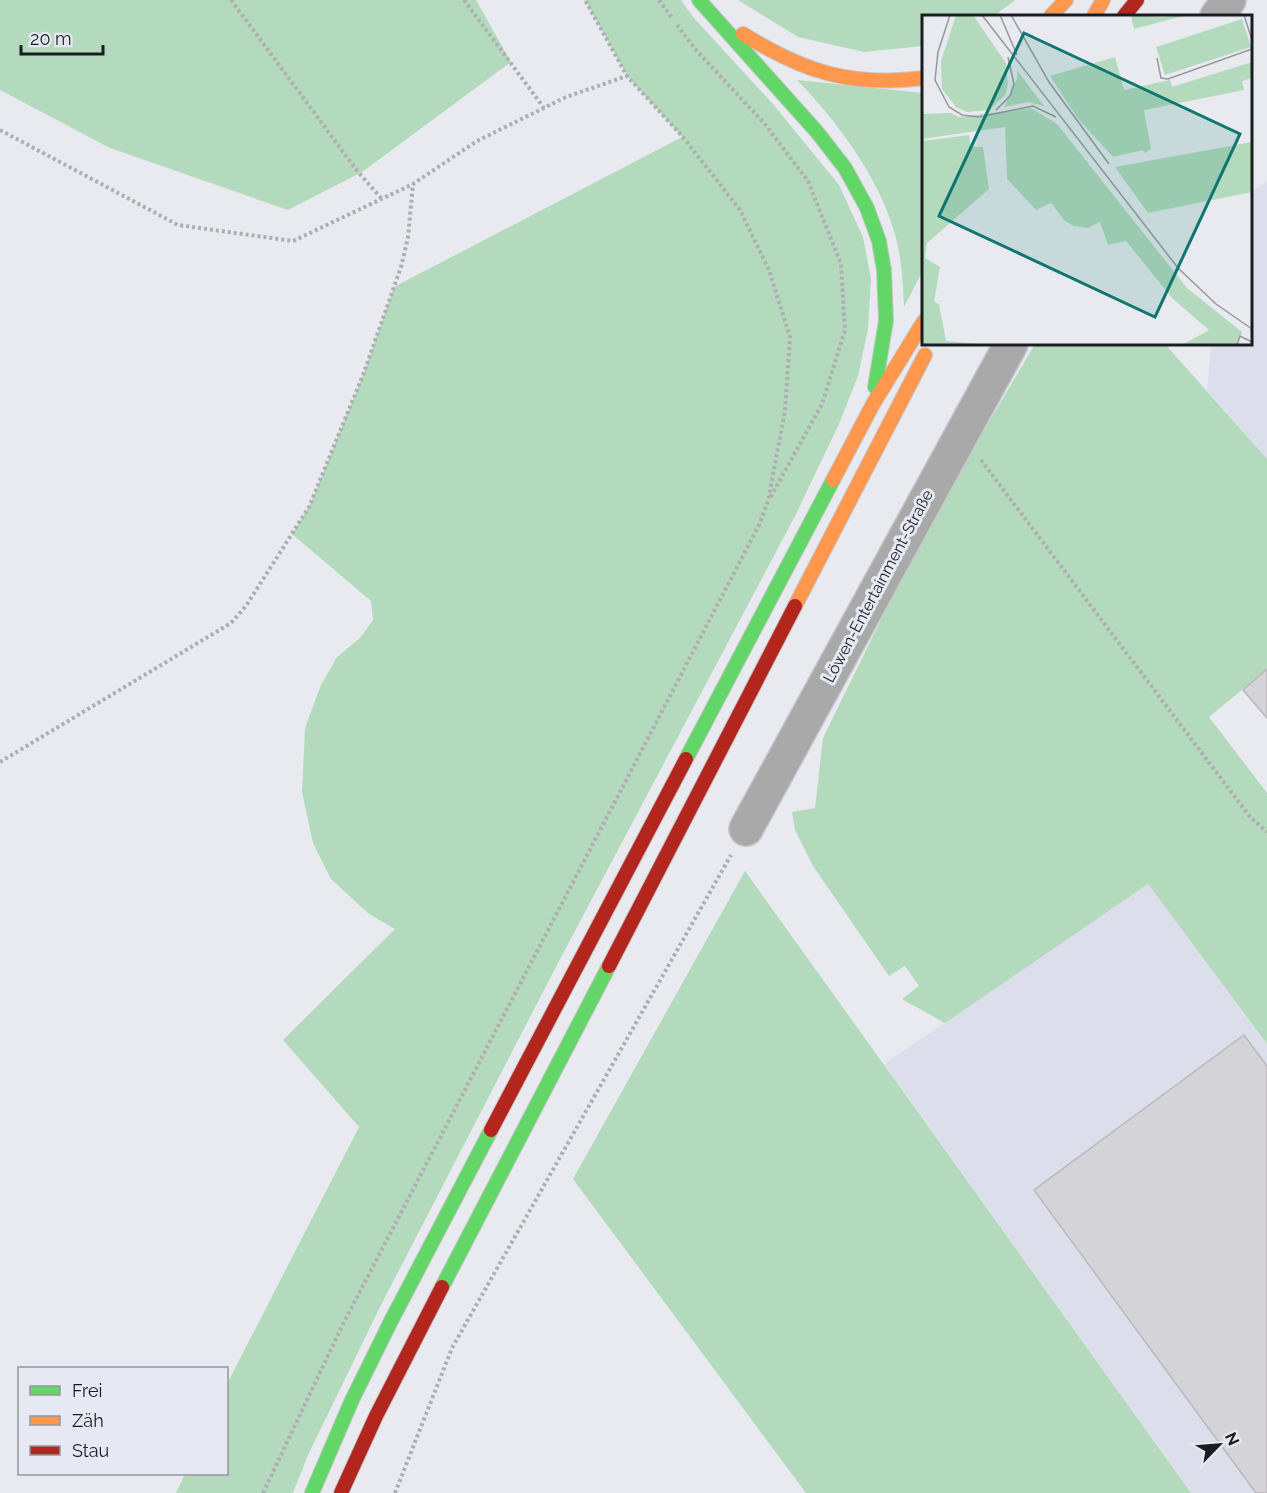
<svg xmlns="http://www.w3.org/2000/svg" width="1267" height="1493" font-family="Raleway,sans-serif">
<style>
.built{fill:#dcdfeb}
.green{fill:#b3dabc}
.building{fill:#d4d3d7;stroke:#b9b8bc;stroke-width:1.5}
.lines{fill:none;stroke-linecap:round;stroke-linejoin:round}
.street-casing{stroke:#c5c6ca;stroke-width:36}
.fast-casing{stroke:#c5c6ca;stroke-width:16}
.slow-casing{stroke:#c5c6ca;stroke-width:16}
.jam-casing{stroke:#c5c6ca;stroke-width:16}
.path{stroke:#aeaeb1;stroke-width:4;stroke-dasharray:3 3;stroke-linecap:butt}
.street{stroke:#a9a9aa;stroke-width:33}
.fast{stroke:#63d668;stroke-width:14}
.slow{stroke:#ff974d;stroke-width:14}
.jam{stroke:#b3261e;stroke-width:14}
.labels{text-anchor:middle;dominant-baseline:central;stroke-width:6;stroke-linejoin:round;paint-order:stroke}
.street-label{font-size:16px;fill:#1b1c20;stroke:#e6e9f3}
.inset-road{fill:none;stroke:#97989d;stroke-width:1.5}
.view{fill:#0f766e;fill-opacity:0.15;stroke:#0f766e;stroke-width:3}
.inset-edge{fill:none;stroke:#1b1c20;stroke-width:3}
</style>
<rect width="100%" height="100%" fill="#e9eaf0"/>
<g class="built">
<path d="M 1267,181 L 1267,459 L 1207,390 L 1211,344 L 1250,344 L 1251,192 Z"/>
<path d="M 1148,884 L 1267,1044 L 1267,1493 L 1191,1493 L 884,1064 Z"/>
</g>
<g class="green">
<path d="M 0,0 L 476,0 L 511,62 L 362,172 L 288,210 L 110,148 L 0,90 Z"/>
<path d="M 585,0 L 681,0 L 693,17 L 773,104 L 839,185 L 863,237 L 871,279 L 868,329 L 858,376 L 839,424 L 795,516 L 558,963 L 381,1305 L 308,1455 L 293,1493 L 176,1493 L 185,1474 L 226,1474 L 227,1384 L 359,1127 L 283,1040 L 395,929 L 369,914 L 331,879 L 313,843 L 302,792 L 305,728 L 321,685 L 337,657 L 360,638 L 373,620 L 371,601 L 292,534 L 309,507 L 363,375 L 394,287 L 682,137 L 627,76 Z"/>
<path d="M 738,0 L 1015,0 L 994,16 L 924,16 L 923,46 L 864,52 L 798,37 Z"/>
<path d="M 797,80 L 923,93 L 923,270 L 904,307 C 903,284 902,261 896,238 C 881,180 838,122 797,80 Z"/>
<path d="M 1035,344 L 1165,344 L 1267,459 L 1267,669 L 1209,717 L 1267,793 L 1267,1044 L 1148,884 L 945,1023 L 902,999 L 919,986 L 905,966 L 889,976 L 813,866 L 795,830 L 792,812 L 815,808 L 823,738 L 924,532 Z"/>
<path d="M 745,871 L 1191,1493 L 806,1493 L 573,1179 Z"/>
</g>
<g class="building">
<path d="M 1267,669 L 1267,718 L 1243,690 Z"/>
<path d="M 1244,1035 L 1267,1066 L 1267,1493 L 1256,1493 L 1034,1190 Z"/>
</g>
<g class="lines">
<g class="street-casing">
<g id="street">
<path d="M 1217,16 L 1229,0"/>
<path d="M 746,829 L 1011,344"/>
</g>
</g>
<g class="fast-casing">
<g id="fast">
<path d="M 699,0 L 817,132 L 845,168 L 867,208 L 879,241 L 884,270 L 886,321 L 875,387"/>
<path d="M 686,759 L 833,480"/>
<path d="M 442,1287 L 609,966"/>
<path d="M 312,1493 L 352,1400 L 391,1321 L 491,1130"/>
</g>
</g>
<g class="slow-casing">
<g id="slow">
<path d="M 1051,16 L 1066,0"/>
<path d="M 1094,16 L 1103,0"/>
<path d="M 743,34 C 804,72 851,87 924,78"/>
<path d="M 833,480 L 873,404 L 924,321"/>
<path d="M 795,606 L 925,355"/>
</g>
</g>
<g class="jam-casing">
<g id="jam">
<path d="M 1124,16 L 1137,0"/>
<path d="M 609,966 L 795,606"/>
<path d="M 491,1130 L 686,759"/>
<path d="M 341,1493 L 376,1416 L 442,1287"/>
</g>
</g>
<g class="path">
<path d="M 231,0 L 358,172 L 382,199"/>
<path d="M 464,0 L 544,108"/>
<path d="M 659,0 L 673,19"/>
<path d="M 677,25 L 695,49 L 764,123 L 808,181 L 841,264 L 845,330 L 822,404 L 770,498"/>
<path d="M 0,130 L 178,225 L 293,241 L 413,184 L 477,141 L 566,97 L 627,76"/>
<path d="M 981,460 L 1250,817 L 1267,832"/>
<path d="M 0,762 L 231,623 L 246,606 L 309,507 L 363,375 L 401,267 L 408,237 L 413,184"/>
<path d="M 263,1493 L 342,1326 L 760,523 L 768,501 L 785,411 L 790,337 L 769,270 L 740,210 L 683,137 L 627,76 L 585,0"/>
<path d="M 395,1493 L 452,1348 L 731,855"/>
</g>
<use href="#street" class="street"/>
<use href="#fast" class="fast"/>
<use href="#slow" class="slow"/>
<use href="#jam" class="jam"/>
</g>
<g class="labels">
<g class="street-label">
<text transform="translate(878 586) rotate(-62)">Löwen-Entertainment-Straße</text>
</g>
</g>
<g transform="translate(922 15)">
<rect width="330" height="330" fill="#e9eaf0"/>
<path d="M 34,0 L 51,0 L 84,48 L 86,70 L 83,80 L 67,95 L 45,97 L 34,92 L 20,74 L 19,46 ZM 209,0 L 238,2 L 265,0 L 212,14 ZM 320,4 L 329,32 L 243,60 L 234,32 ZM 193,42 L 202,75 L 248,65 L 250,72 L 330,47 L 330,63 L 320,66 L 322,75 L 222,95 L 229,134 L 222,138 L 221,135 L 191,142 L 156,104 L 128,61 ZM 95,55 L 122,91 L 106,87 L 82,92 L 95,64 ZM 109,93 L 135,109 L 265,273 L 320,317 L 315,330 L 260,330 L 287,315 L 250,283 L 204,226 L 186,230 L 178,207 L 166,213 L 152,211 L 143,206 L 129,188 L 114,195 L 85,164 L 83,112 L 0,124 L 0,99 L 29,98 L 37,102 ZM 47,120 L 49,132 L 61,132 L 67,174 L 5,228 L 3,243 L 18,252 L 12,287 L 17,289 L 24,326 L 67,330 L 0,330 L 0,126 ZM 330,127 L 330,177 L 226,198 L 193,152 Z" fill="#b3dabc"/>
<path class="inset-road" d="M 28,0 L 16,37 L 13,65 L 27,92 L 40,100 L 57,102 L 111,91 L 134,102M 60,0 L 256,253 L 294,289 L 330,314M 78,0 L 95,40M 89,0 L 127,67 L 187,149M 322,0 L 330,25M 235,43 L 239,63 L 246,64 L 330,34M 74,95 L 88,81 L 92,69 L 86,42M 315,330 L 318,321 L 330,327"/>
<path class="view" d="M 102,18 L 318,119 L 233,302 L 17,201 Z"/>
<rect width="330" height="330" class="inset-edge"/>
</g>
<rect x="18" y="1367" width="210" height="108" fill="#e6e9f3" stroke="#95979f" stroke-width="1.5"/>
<rect x="30" y="1386" width="30" height="9" fill="#63d668" stroke="#95979f" stroke-width="1.5"/>
<text x="72" y="1397" font-size="18" fill="#1b1c20">Frei</text>
<rect x="30" y="1416" width="30" height="9" fill="#ff974d" stroke="#95979f" stroke-width="1.5"/>
<text x="72" y="1427" font-size="18" fill="#1b1c20">Zäh</text>
<rect x="30" y="1446" width="30" height="9" fill="#b3261e" stroke="#95979f" stroke-width="1.5"/>
<text x="72" y="1457" font-size="18" fill="#1b1c20">Stau</text>
<g transform="translate(1219 1445) rotate(65)" stroke="#e6e9f3" stroke-width="4.5" paint-order="stroke">
<path d="M0-4.5L10 22L0 15L-10 22Z" fill="#1b1c20"/>
<text y="-9" font-size="16" font-weight="bold" text-anchor="middle" fill="#1b1c20">N</text>
</g>
<path d="M21 45v9h82v-9" fill="none" stroke="#1b1c20" stroke-width="3"/>
<text x="30" y="45" font-size="18" fill="#1b1c20" stroke="#e6e9f3" stroke-width="4.5" paint-order="stroke">20 m</text>
</svg>
